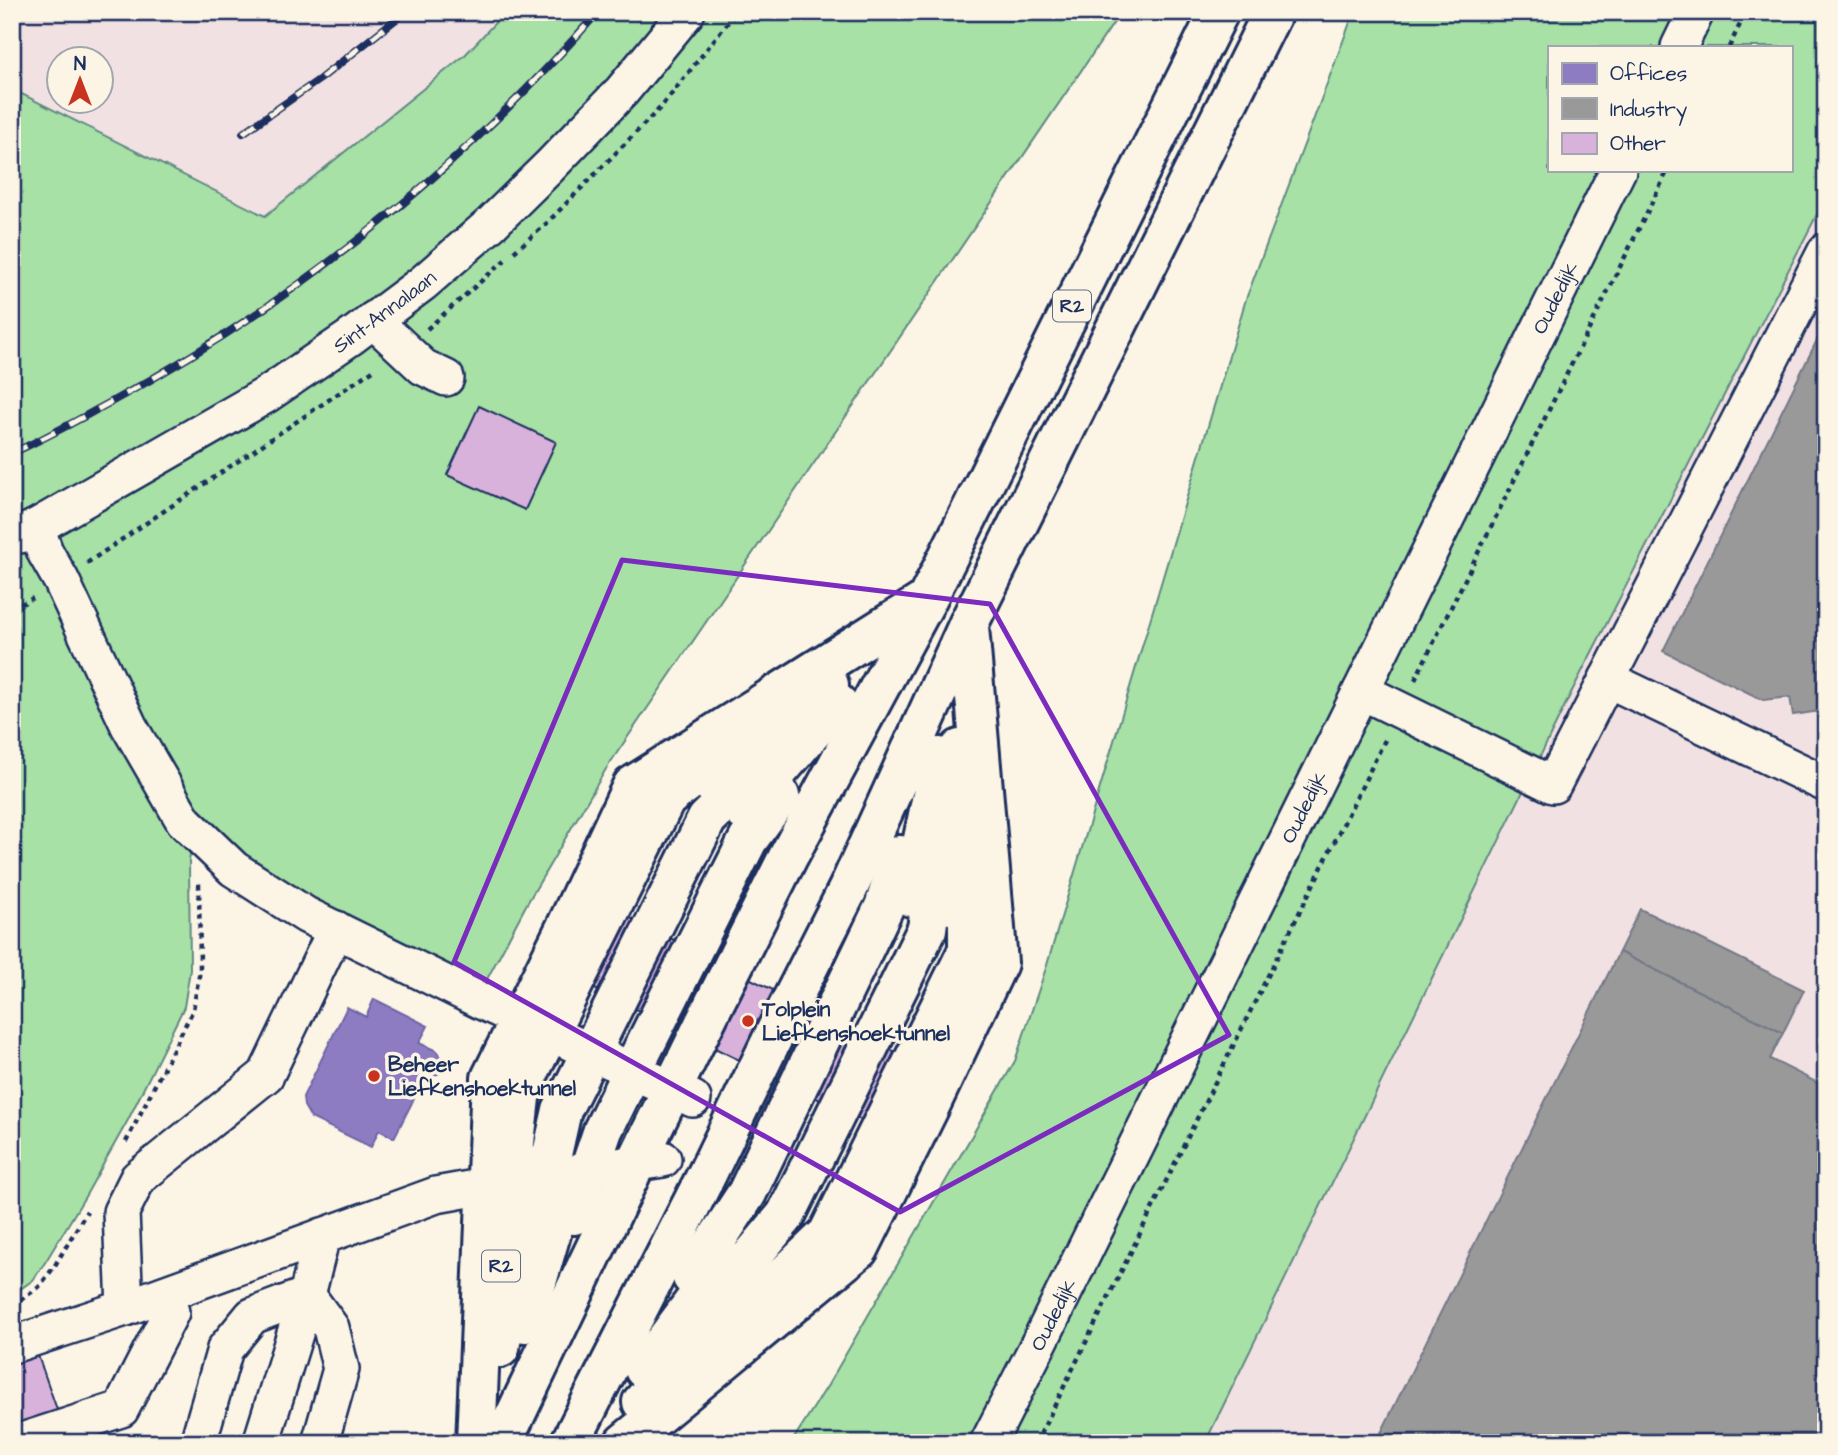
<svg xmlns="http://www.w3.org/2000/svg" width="1838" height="1455" font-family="'Architects Daughter',sans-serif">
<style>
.built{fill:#f2e1e2;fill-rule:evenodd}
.green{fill:#a7e1a6;stroke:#618882;stroke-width:2;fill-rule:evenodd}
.offices{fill:#8e7cc3;stroke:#6c65a5;stroke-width:2}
.industry{fill:#999;stroke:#737987;stroke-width:2}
.building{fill:#d9b2db;stroke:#1b2f5e;stroke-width:2}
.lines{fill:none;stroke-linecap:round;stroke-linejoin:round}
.minor-casing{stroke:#1b2f5e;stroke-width:40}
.highway-casing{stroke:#1b2f5e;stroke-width:44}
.path{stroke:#1b2f5e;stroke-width:4.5;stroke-dasharray:5 5;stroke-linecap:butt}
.minor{stroke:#fcf5e5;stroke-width:35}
.highway{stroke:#fcf5e5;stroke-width:38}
.rail-casing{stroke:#1b2f5e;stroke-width:8}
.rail{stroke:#fcf5e5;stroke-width:5;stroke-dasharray:16;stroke-linecap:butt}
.marked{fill:none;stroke:#7b2cbf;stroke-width:5;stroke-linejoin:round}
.poi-dot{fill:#c8321e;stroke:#fcf5e5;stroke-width:2.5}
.labels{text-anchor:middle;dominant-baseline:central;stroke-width:7;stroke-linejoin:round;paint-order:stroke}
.shield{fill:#fcf5e5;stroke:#5e6a86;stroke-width:2}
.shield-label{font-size:19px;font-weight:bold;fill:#1b2f5e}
.street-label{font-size:21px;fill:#1b2f5e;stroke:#fcf5e5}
.poi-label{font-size:21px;font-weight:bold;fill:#1b2f5e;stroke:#fcf5e5;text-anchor:start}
</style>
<rect width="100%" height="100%" fill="#fcf5e5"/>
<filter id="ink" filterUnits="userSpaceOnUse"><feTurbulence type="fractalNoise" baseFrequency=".0143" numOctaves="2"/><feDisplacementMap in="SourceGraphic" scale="14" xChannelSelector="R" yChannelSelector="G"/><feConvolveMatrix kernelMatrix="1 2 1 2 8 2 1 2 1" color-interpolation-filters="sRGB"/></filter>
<g filter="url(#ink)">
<g class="built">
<path d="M 12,12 L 505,12 L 465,55 L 265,216 L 12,89 ZM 60,60 L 102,60 L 102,102 L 60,102 Z"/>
<path d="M 1826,197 L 1826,1443 L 1205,1443 L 1573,689 Z"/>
</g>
<g class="green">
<path d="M 505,12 L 1121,12 L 606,769 L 525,907 L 485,983 L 313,902 L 193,836 L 189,860 L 190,970 L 184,1007 L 128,1120 L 86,1195 L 46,1261 L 33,1280 L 12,1295 L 12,89 L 265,216 L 465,55 Z"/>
<path d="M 1354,12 L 1826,12 L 1826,197 L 1573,689 L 1205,1443 L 791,1443 L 828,1385 L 1015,1061 L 1047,965 L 1246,299 ZM 1549,47 L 1791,47 L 1791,170 L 1549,170 Z"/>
</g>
<path class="offices" d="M 374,999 L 428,1026 L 419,1043 L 437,1051 L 442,1062 L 439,1073 L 423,1081 L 394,1138 L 379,1130 L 371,1147 L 311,1118 L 304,1106 L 303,1097 L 347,1007 L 366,1017 Z"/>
<g class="industry">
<path d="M 1826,322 L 1826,730 L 1823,730 L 1820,711 L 1793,715 L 1790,697 L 1763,700 L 1663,651 Z"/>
<path d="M 1640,909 L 1804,990 L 1783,1033 L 1619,952 Z"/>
<path d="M 1619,952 L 1783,1033 L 1770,1059 L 1826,1087 L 1826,1443 L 1376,1443 Z"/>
</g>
<g class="building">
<path d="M 479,406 L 556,442 L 525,510 L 447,475 Z"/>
<path d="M 581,893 L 947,1078 L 912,1145 L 546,965 Z"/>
<path d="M 36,1350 L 60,1418 L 12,1434 L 12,1358 Z"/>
</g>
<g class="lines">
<g class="minor-casing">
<g id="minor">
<path d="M 1679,47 L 1696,12"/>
<path d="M 373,320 L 423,367 L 446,378"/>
<path d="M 36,527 L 45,552 L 61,580 L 129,726 L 184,821 L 234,869 L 306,915 L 479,1000 L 693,1099"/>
<path id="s1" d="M 12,536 L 20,535 L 36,527 L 266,395 L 351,337 L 423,283 L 491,224 L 549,167 L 622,91 L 687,12"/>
<path d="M 1607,679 L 1826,784"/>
<path d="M 1361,691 L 1553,785 L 1826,251"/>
<path d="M 125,1308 L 121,1212 L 138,1178 L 266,1075 L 336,929"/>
<path d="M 12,1345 L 125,1308 L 436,1195 L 486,1186 L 663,1159"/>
<path d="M 16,1443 L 121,1409 L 171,1312 L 165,1294"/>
<path d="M 198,1443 L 225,1349 L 252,1316 L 307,1295 L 331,1328 L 341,1369 L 320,1443"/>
<path d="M 261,1443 L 307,1295 L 322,1236"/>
<path id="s2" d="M 988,1443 L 1041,1339 L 1618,170"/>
</g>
</g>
<g class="highway-casing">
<g id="highway">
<path d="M 713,785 L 829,685"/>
<path d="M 744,811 L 837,703"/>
<path d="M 911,897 L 940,757"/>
<path d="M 950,905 L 960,749"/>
<path d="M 509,1195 L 521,1089 L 666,799 L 726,753"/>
<path d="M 541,1203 L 562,1110 L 707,819 L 751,776"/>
<path d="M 574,1215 L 603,1130 L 632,1071 L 748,840 L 780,796"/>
<path d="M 692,1277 L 747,1193 L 884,907 L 900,855"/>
<path d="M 720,1294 L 786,1215 L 927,929 L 935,869"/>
<path d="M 747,1311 L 828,1234 L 968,950 L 968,875"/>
<path d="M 525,1323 L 567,1179"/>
<path d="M 500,1348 L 530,1165"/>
<path d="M 644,1369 L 725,1260"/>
<path d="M 642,1402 L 756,1280"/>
<path d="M 476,1443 L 491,1078 L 566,927 L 632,786 L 923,602"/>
<path d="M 502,1443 L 636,1163 L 716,1000 L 788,857 L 926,601 L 1219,12"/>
<path d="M 570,1443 L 707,1174 L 777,1029 L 848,889 L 968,625 L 1273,12"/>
<path d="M 624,1443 L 859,1249 L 930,1106 L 998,963 L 969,627"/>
</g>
</g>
<g class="path">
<path d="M 1729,47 L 1746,12"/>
<path d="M 514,252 L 547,223 L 663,105 L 736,12"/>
<path d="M 427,329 L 505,260"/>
<path d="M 87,563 L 376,368"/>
<path d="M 12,609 L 33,598"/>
<path d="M 1415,680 L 1668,170"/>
<path d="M 126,1142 L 193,1010 L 200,970 L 199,881"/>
<path d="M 12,1306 L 39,1287 L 54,1267 L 87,1211"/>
<path d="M 1036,1443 L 1386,738"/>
</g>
<use href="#minor" class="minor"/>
<use href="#highway" class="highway"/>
<g class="rail-casing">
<g id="rail">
<path d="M 243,133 L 320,79 L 405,12"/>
<path d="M 12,453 C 46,438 79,419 111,402 C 295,302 460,170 598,12"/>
</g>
</g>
<use href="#rail" class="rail"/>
</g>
</g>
<path class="marked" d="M 622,560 L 990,604 L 1229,1035 L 900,1212 L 454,962 Z"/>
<g class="poi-dot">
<circle cx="748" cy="1021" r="7"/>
<circle cx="374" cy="1076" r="7"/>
</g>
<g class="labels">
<g class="shield">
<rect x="1053" y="290.5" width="38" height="31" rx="5"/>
<rect x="482" y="1250.5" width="38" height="31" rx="5"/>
</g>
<g class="shield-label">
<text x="1072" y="306">R2</text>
<text x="501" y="1266">R2</text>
</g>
<g class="street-label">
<text stroke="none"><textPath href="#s2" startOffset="1278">Oudedijk</textPath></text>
<text stroke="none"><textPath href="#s1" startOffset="436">Sint-Annalaan</textPath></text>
<text stroke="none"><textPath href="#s2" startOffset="710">Oudedijk</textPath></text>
<text stroke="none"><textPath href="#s2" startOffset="144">Oudedijk</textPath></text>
</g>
<g class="poi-label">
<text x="762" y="1009">Tolplein<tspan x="762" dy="24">Liefkenshoektunnel</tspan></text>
<text x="388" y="1064">Beheer<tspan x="388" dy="24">Liefkenshoektunnel</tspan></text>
</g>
</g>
<rect width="1838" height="1455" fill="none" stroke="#fcf5e5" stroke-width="42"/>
<rect x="21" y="21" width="1796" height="1413" fill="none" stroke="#1b2f5e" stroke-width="2.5" filter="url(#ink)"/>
<rect x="1548" y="46" width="245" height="126" fill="#fcf5e5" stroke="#a2a6af" stroke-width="2"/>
<rect x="1562" y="63" width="35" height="21" fill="#8e7cc3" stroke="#a2a6af" stroke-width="2"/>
<text x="1610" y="80" font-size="21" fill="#1b2f5e">Offices</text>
<rect x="1562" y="98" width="35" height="21" fill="#999999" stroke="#a2a6af" stroke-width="2"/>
<text x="1610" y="116" font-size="21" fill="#1b2f5e">Industry</text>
<rect x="1562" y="133" width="35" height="21" fill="#d9b2db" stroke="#a2a6af" stroke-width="2"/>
<text x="1610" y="150" font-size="21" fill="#1b2f5e">Other</text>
<g transform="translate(80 80)"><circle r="33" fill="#fcf5e5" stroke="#a2a6af" stroke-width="2"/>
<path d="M0-5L12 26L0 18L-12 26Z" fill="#c8321e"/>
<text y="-10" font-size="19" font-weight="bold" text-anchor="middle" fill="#1b2f5e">N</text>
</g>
</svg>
